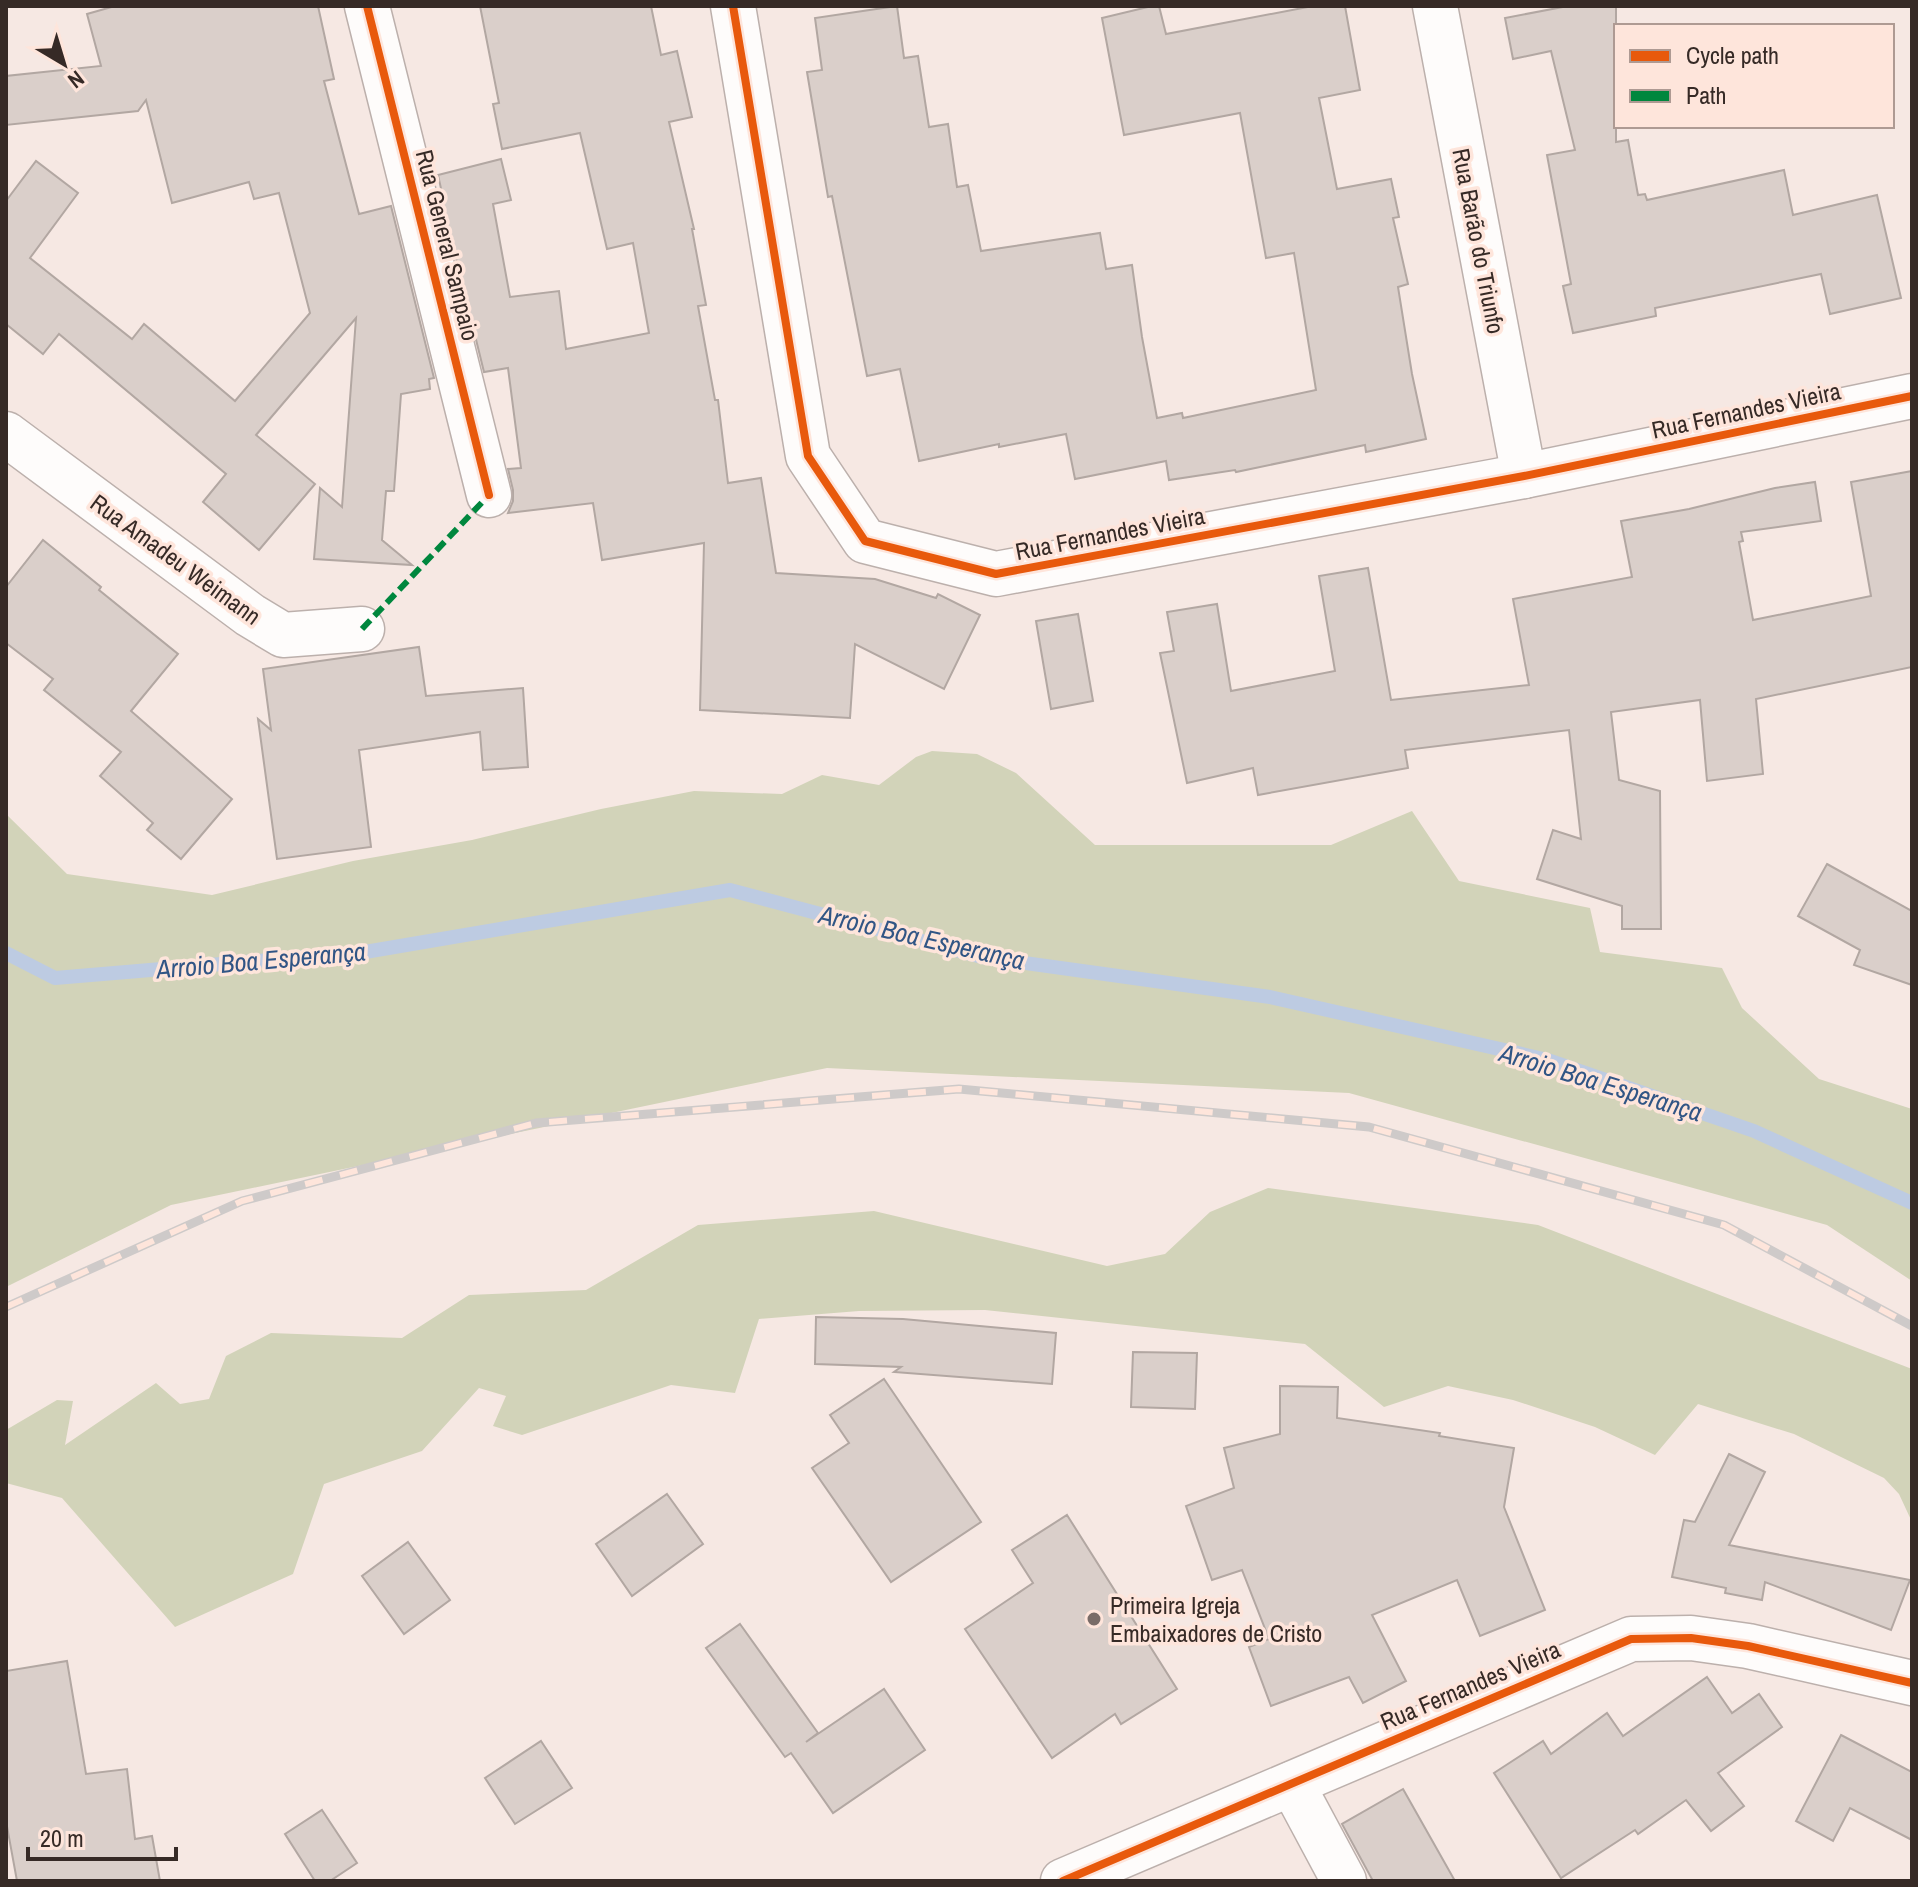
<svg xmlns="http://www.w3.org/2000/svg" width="1918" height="1887" font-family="'Archivo Narrow',sans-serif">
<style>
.forest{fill:#d2d3b9}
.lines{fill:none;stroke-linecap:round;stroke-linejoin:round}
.stream{stroke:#bdcbe2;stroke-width:14}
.building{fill:#dacfca;stroke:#b2a7a2;stroke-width:2}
.minor-casing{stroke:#bcb0ac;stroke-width:47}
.tertiary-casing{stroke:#bcb0ac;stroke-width:47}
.minor{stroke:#fefcfb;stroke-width:44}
.tertiary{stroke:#fefcfb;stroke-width:44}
.rail-casing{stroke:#cecac9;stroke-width:9}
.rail{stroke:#fee5db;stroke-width:6;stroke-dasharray:18;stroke-linecap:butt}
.quiet{stroke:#00873e;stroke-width:6;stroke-dasharray:12 6;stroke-linecap:butt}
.cycleway-casing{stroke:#fee5db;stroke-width:13}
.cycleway{stroke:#e8590c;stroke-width:8}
.poi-dot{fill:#796c68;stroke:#fee5db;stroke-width:3}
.labels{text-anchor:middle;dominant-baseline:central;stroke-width:7;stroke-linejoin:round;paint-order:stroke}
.street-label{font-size:24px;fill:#362a26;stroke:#fee5db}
.poi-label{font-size:24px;fill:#362a26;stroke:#fee5db;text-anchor:start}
.water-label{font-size:26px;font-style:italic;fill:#315585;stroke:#fee5db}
</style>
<rect width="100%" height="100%" fill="#f6e8e3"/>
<g class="forest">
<path d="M 932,751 L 977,754 L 1016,773 L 1095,845 L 1331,845 L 1412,811 L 1459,881 L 1590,908 L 1600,952 L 1722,968 L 1742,1008 L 1819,1079 L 1912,1109 L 1912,1281 L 1827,1225 L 1349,1093 L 827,1068 L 171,1205 L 6,1287 L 6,814 L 67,874 L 212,895 L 353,861 L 472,840 L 601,809 L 694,791 L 782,794 L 822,775 L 879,785 L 916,757 Z"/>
<path d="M 1268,1188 L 1538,1225 L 1912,1369 L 1912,1522 L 1899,1494 L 1884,1478 L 1794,1434 L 1698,1404 L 1655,1455 L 1595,1427 L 1513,1400 L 1448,1386 L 1384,1407 L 1305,1344 L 985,1310 L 859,1311 L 759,1319 L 735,1393 L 671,1385 L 522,1435 L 493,1426 L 506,1396 L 479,1388 L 422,1451 L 324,1484 L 293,1574 L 175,1627 L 62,1498 L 6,1483 L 6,1430 L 57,1400 L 73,1401 L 65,1445 L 156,1383 L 180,1404 L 209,1399 L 226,1356 L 271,1333 L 402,1338 L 469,1295 L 586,1290 L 698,1225 L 874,1211 L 1107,1266 L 1165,1254 L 1210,1212 Z"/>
</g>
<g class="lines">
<path class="stream" d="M 6,953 L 55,978 L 365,952 L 730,890 L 982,957 L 1270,997 L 1548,1060 L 1754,1131 L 1912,1203"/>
</g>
<g class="building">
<path d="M 115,6 L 318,6 L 334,79 L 324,81 L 359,214 L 391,206 L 434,378 L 429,379 L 430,389 L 401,394 L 394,491 L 386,491 L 382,540 L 412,565 L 314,559 L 320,488 L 342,507 L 356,318 L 256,435 L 315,484 L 259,550 L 203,502 L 226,474 L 59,334 L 43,354 L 6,324 L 6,201 L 36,161 L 78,193 L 30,258 L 132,339 L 144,324 L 235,401 L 310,313 L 279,193 L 254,199 L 249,182 L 172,203 L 146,100 L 138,111 L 6,125 L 6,76 L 101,66 L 87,14 Z"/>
<path d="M 480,6 L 651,6 L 661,55 L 677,51 L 692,117 L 669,122 L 694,229 L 692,229 L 706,305 L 698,306 L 715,400 L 718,400 L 728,483 L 761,478 L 776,573 L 875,579 L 936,598 L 938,594 L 980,615 L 944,689 L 855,644 L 850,718 L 700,710 L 704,543 L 602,560 L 593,503 L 508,513 L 513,501 L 513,490 L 508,469 L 521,468 L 508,368 L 484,372 L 440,193 L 442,193 L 438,175 L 501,159 L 511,200 L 493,204 L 510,297 L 559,291 L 566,349 L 649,333 L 633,243 L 607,249 L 580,133 L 502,149 L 493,104 L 499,103 Z"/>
<path d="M 897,6 L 904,58 L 918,56 L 929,127 L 948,124 L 957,187 L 968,185 L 981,251 L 1100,233 L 1106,269 L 1132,265 L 1142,337 L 1157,418 L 1182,413 L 1183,418 L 1316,390 L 1294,253 L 1266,258 L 1240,113 L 1124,135 L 1102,18 L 1152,6 L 1159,6 L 1166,34 L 1313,6 L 1345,6 L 1360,90 L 1319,98 L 1337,189 L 1391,179 L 1399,217 L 1393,218 L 1408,284 L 1398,287 L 1412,374 L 1426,439 L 1366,452 L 1365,445 L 1236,472 L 1235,470 L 1169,480 L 1166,461 L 1075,479 L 1066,434 L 999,447 L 999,444 L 919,461 L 900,369 L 867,376 L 832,196 L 828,197 L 807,72 L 822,70 L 815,18 Z"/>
<path d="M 1568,6 L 1616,6 L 1616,142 L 1628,140 L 1638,195 L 1645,194 L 1647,200 L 1784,170 L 1793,215 L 1877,195 L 1901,298 L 1830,314 L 1821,274 L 1655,308 L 1656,316 L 1573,333 L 1563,286 L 1571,284 L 1547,155 L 1575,150 L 1551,51 L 1513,59 L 1505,18 Z"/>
<path d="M 1912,471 L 1912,667 L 1756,699 L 1763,774 L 1707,781 L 1700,700 L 1611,712 L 1619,780 L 1660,791 L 1661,929 L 1622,929 L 1622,906 L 1537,879 L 1553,830 L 1581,839 L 1569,730 L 1405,750 L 1408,768 L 1258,795 L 1253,768 L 1187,783 L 1160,653 L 1174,651 L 1167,612 L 1217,604 L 1231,691 L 1335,671 L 1319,576 L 1368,568 L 1391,700 L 1529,685 L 1513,599 L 1632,577 L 1621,521 L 1689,509 L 1775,488 L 1815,482 L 1821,521 L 1741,532 L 1743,541 L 1739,542 L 1753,620 L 1871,596 L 1851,482 Z"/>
<path d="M 43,540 L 101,587 L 99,590 L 178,654 L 131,711 L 232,799 L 181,859 L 147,830 L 153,823 L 100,776 L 121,752 L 44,690 L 53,679 L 6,643 L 6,587 Z"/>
<path d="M 1078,614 L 1093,701 L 1051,709 L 1036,621 Z"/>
<path d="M 419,647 L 426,696 L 523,688 L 528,767 L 483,770 L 480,732 L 359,750 L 371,847 L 277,859 L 258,719 L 271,730 L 263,669 Z"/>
<path d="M 1827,864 L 1912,911 L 1912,985 L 1854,965 L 1860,950 L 1798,916 Z"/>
<path d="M 816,1317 L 903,1319 L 1056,1333 L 1052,1384 L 894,1372 L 901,1367 L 815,1364 Z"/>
<path d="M 1133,1352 L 1197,1353 L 1195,1409 L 1131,1407 Z"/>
<path d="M 884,1379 L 981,1522 L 891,1582 L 812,1468 L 849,1443 L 830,1415 Z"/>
<path d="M 1280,1386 L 1338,1387 L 1337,1418 L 1440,1433 L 1439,1436 L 1514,1448 L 1504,1507 L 1545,1610 L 1480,1636 L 1457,1580 L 1372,1615 L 1406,1681 L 1363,1703 L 1349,1677 L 1271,1706 L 1249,1647 L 1269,1639 L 1242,1570 L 1212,1580 L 1186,1506 L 1234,1488 L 1224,1448 L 1280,1434 Z"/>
<path d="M 1729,1454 L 1765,1472 L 1729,1545 L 1910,1580 L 1891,1630 L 1765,1582 L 1762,1600 L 1725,1593 L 1726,1588 L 1672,1577 L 1684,1520 L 1695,1522 Z"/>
<path d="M 667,1494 L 703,1544 L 632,1596 L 596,1544 Z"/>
<path d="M 1067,1515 L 1177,1689 L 1121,1724 L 1115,1714 L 1052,1758 L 965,1629 L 1033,1583 L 1012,1550 Z"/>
<path d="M 408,1542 L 450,1600 L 404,1634 L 362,1576 Z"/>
<path d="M 740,1624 L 818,1733 L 806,1742 L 884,1689 L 925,1750 L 833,1813 L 791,1753 L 785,1757 L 706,1648 Z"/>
<path d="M 67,1661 L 86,1774 L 127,1769 L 135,1839 L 152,1836 L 160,1881 L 17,1881 L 6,1821 L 6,1671 Z"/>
<path d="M 1707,1677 L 1732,1713 L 1759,1694 L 1782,1727 L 1718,1773 L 1744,1806 L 1711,1831 L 1686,1800 L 1638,1834 L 1635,1830 L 1561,1878 L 1494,1773 L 1543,1741 L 1551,1754 L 1607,1713 L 1623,1736 Z"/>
<path d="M 1841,1735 L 1912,1772 L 1912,1840 L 1850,1808 L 1833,1841 L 1796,1821 Z"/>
<path d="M 541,1741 L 572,1788 L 515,1824 L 485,1778 Z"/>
<path d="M 1403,1789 L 1455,1881 L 1373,1881 L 1342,1824 Z"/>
<path d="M 322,1810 L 357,1863 L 330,1881 L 315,1881 L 285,1834 Z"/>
</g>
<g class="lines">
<g class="minor-casing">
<g id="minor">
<path d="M 367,6 L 489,495"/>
<path d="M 733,6 L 808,456 L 865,541 L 996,574 L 1524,476"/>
<path d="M 6,434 L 250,615 L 283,635 L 362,629"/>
<path d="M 1292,1784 L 1344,1881"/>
</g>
</g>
<g class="tertiary-casing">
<g id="tertiary">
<path d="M 1435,6 L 1524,476 L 1912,396"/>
<path d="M 1063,1881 L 1631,1639 L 1691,1638 L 1748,1646 L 1912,1683"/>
</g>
</g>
<use href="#minor" class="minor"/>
<use href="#tertiary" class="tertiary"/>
<g class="rail-casing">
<path id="rail" d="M 6,1307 L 242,1201 L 536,1123 L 959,1089 L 1369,1127 L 1724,1225 L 1912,1326"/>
</g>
<use href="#rail" class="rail"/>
<path class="quiet" d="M 362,629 L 489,495"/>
<g class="cycleway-casing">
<g id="cycleway">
<path d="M 367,6 L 489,495"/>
<path d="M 733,6 L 808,456 L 865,541 L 996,574 L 1524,476 L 1912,396"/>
<path d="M 1063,1881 L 1631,1639 L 1691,1638 L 1748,1646 L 1912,1683"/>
</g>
</g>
<use href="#cycleway" class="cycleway"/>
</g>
<circle class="poi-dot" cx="1094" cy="1619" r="8"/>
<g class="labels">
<g class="street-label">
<text transform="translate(1479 241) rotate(79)">Rua Barão do Triunfo</text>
<text transform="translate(448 245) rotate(76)">Rua General Sampaio</text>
<text transform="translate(1746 410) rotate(-12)">Rua Fernandes Vieira</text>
<text transform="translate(1110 533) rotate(-11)">Rua Fernandes Vieira</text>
<text transform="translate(176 559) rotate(36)">Rua Amadeu Weimann</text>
<text transform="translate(1470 1685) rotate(-23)">Rua Fernandes Vieira</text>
</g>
<g class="poi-label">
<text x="1110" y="1605">Primeira Igreja<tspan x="1110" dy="28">Embaixadores de Cristo</tspan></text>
</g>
<g class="water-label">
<text transform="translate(922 937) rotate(13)">Arroio Boa Esperança</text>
<text transform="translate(261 960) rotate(-5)">Arroio Boa Esperança</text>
<text transform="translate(1601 1082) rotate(17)">Arroio Boa Esperança</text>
</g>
</g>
<rect width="1918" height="1887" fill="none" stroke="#362a26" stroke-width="16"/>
<rect x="1614" y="24" width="280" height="104" fill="#fee5db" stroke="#ae9a93" stroke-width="2"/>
<rect x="1630" y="50" width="40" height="12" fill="#e8590c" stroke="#ae9a93" stroke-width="2"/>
<text x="1686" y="64" font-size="24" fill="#362a26">Cycle path</text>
<rect x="1630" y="90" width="40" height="12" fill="#00873e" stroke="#ae9a93" stroke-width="2"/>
<text x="1686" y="104" font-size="24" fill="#362a26">Path</text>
<g transform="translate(64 64) rotate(142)" stroke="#fee5db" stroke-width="6" paint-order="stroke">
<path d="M0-6L14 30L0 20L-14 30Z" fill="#362a26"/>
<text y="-12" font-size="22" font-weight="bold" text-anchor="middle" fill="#362a26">N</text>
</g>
<path d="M28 1847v12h148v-12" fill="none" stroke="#362a26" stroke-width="4"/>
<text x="40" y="1847" font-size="24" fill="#362a26" stroke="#fee5db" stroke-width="6" paint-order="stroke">20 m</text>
</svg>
